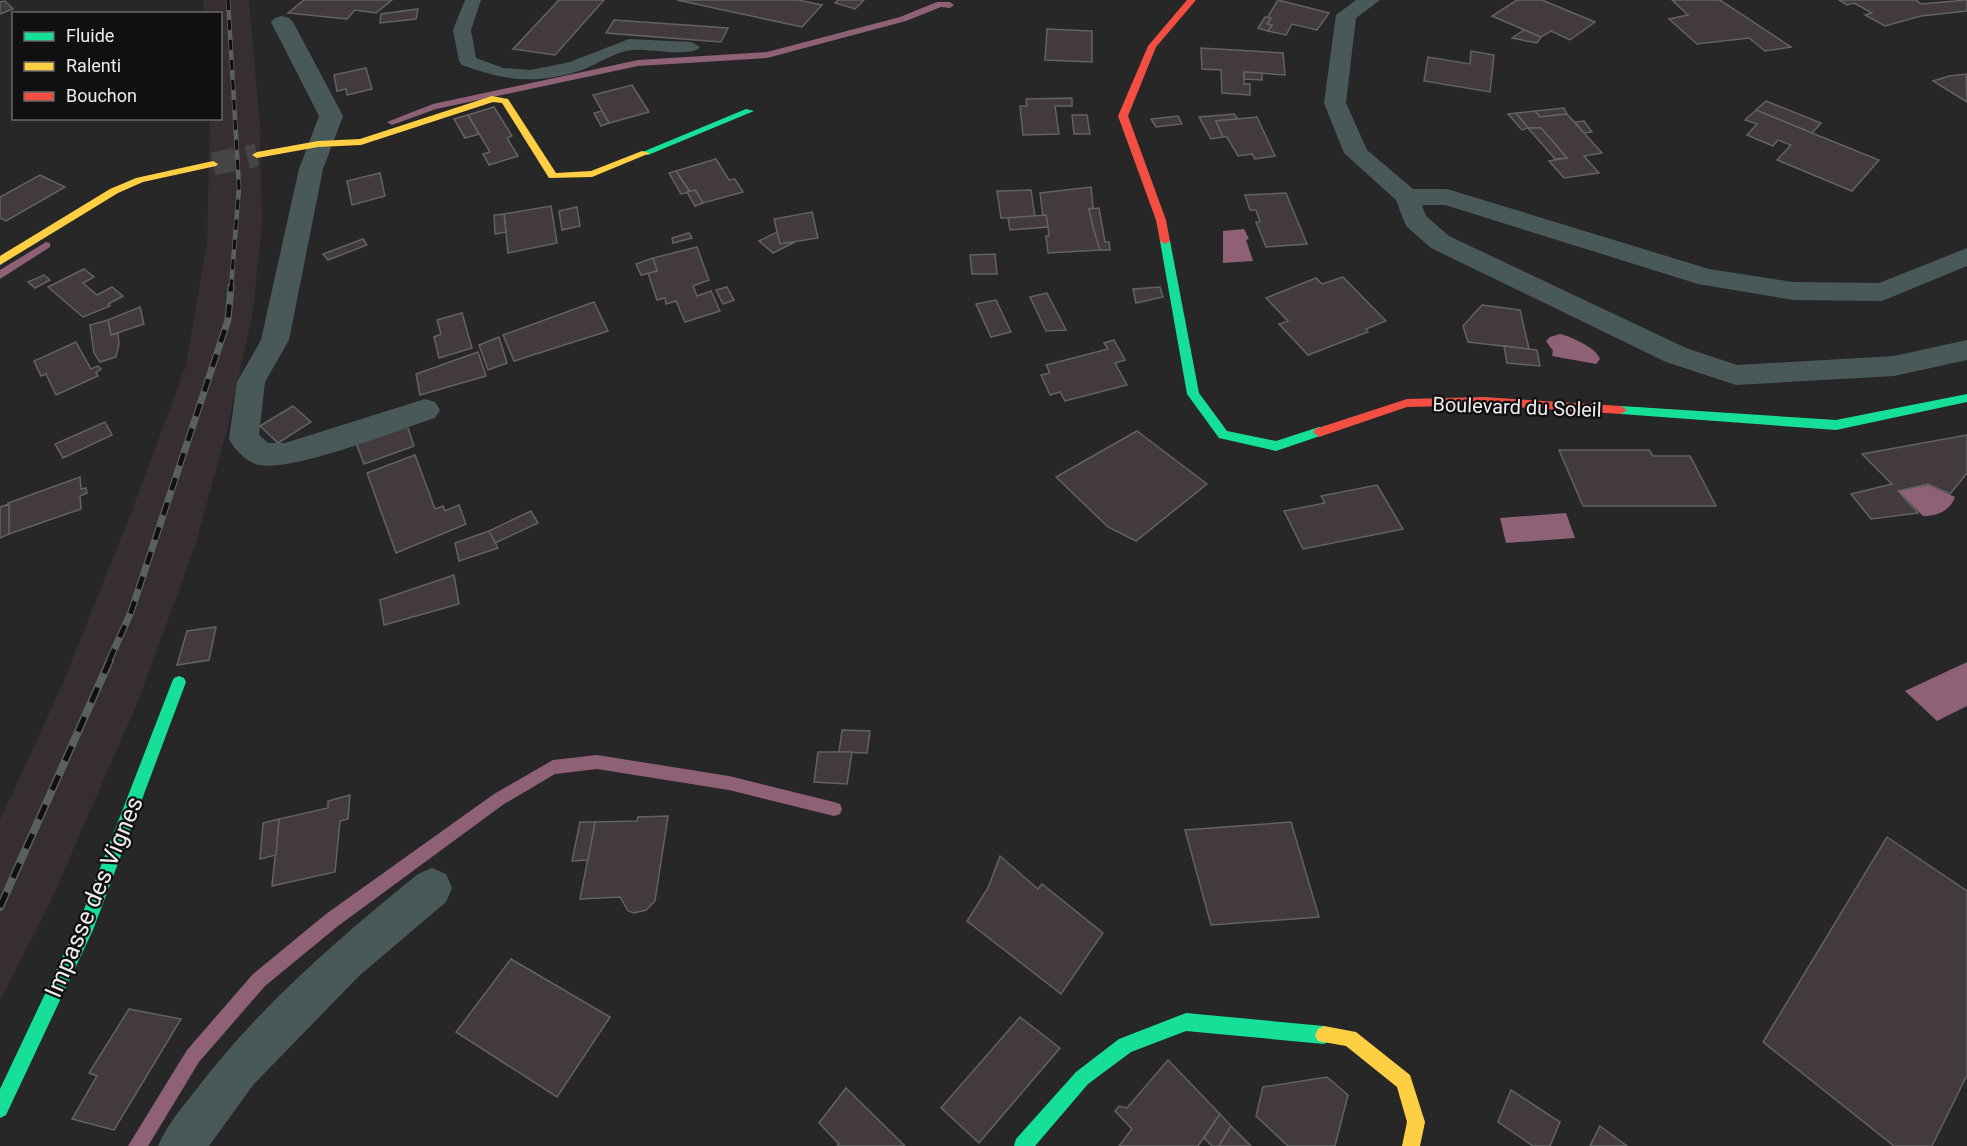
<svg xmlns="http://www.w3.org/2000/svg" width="1967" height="1146" font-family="Roboto,sans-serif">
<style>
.built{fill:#362e31}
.water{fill:#8f6176}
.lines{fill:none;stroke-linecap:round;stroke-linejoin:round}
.stream{fill:#8f6176;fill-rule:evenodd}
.building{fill:#433a3f;stroke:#636263;stroke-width:1.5}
.secondary-tunnel{stroke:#464546;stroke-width:23;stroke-dasharray:23 12;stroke-linecap:butt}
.lane{fill:#495959;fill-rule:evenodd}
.street{fill:#495959;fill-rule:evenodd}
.fast{fill:#16e098;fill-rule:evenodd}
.slow{fill:#ffcf43;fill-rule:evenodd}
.jam{fill:#f24e42;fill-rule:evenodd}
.rail-far2-casing{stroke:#5a6060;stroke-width:4.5}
.rail-far1-casing{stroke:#5a6060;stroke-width:7}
.rail-casing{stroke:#5a6060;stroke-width:8}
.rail-far2{stroke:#111010;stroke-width:3;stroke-dasharray:10;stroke-linecap:butt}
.rail-far1{stroke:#111010;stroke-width:4.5;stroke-dasharray:13;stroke-linecap:butt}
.rail{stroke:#111010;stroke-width:5;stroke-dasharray:16;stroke-linecap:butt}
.labels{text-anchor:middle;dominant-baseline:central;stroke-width:4.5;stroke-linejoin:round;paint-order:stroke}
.street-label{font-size:20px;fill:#eeeced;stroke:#111010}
.near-street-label{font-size:24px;fill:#eeeced;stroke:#111010}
</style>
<rect width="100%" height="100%" fill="#282728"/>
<path class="built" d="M 203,0 L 249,0 L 260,126 L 262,224 L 253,311 L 227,430 L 194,549 L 138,701 L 50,903 L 0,1001 L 0,820 L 60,690 L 133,508 L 186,365 L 207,242 L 210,119 L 220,118 L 220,14 L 204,13 Z"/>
<g class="water">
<path d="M 1244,229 L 1249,239 L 1246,240 L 1253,261 L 1223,263 L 1223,231 Z"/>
<path d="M 1560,334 C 1570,336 1597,348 1600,359 L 1596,364 L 1552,356 L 1553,351 L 1546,341 L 1550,337 Z"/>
<path d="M 1928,485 L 1955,497 C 1950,511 1937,516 1923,516 L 1898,491 Z"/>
<path d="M 1566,513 L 1575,538 L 1506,543 L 1500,518 Z"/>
<path d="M 1967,662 L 1967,706 L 1937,721 L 1905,691 Z"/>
</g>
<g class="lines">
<g class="stream">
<path d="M 937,2 L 950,2 L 954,5 L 950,8 L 941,7 L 906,21 L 767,58 L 638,66 L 436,109 L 392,125 L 387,122 L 433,104 L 638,60 L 767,52 L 900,17 Z"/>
<path d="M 46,242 L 50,243 L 50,247 L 0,279 L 0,270 Z"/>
<path d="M 597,755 L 729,776 L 834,802 L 840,804 L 842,809 L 840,814 L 834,816 L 729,790 L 597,769 L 555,774 L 504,804 L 338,926 L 265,986 L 199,1062 L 148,1146 L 128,1146 L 187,1050 L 253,974 L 326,914 L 494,794 L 553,760 Z"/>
</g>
</g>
<g class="building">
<path d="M 304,0 L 392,0 L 376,13 L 355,10 L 347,19 L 288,13 Z"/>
<path d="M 559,0 L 604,0 L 555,55 L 513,49 Z"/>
<path d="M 677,0 L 798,0 L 822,5 L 802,27 Z"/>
<path d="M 838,0 L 864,0 L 855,9 L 835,3 Z"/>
<path d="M 1278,0 L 1329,13 L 1317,30 L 1292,24 L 1286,35 L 1268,31 L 1272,25 L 1267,24 L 1271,18 L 1267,18 Z"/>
<path d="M 1517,0 L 1542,0 L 1595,22 L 1570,40 L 1551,31 L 1541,37 L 1492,16 Z"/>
<path d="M 1672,0 L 1720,0 L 1791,47 L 1765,51 L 1749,38 L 1697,44 L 1669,19 L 1688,15 Z"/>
<path d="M 1839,0 L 1916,0 L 1921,4 L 1967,0 L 1967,11 L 1921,16 L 1885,26 L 1865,15 L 1872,13 L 1854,3 L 1847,5 Z"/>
<path d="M 5,1 L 13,9 L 0,14 L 0,2 Z"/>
<path d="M 418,9 L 416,19 L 380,23 L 381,14 Z"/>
<path d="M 1265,17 L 1271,18 L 1267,24 L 1272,25 L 1268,31 L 1258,28 Z"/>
<path d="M 614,20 L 728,28 L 721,42 L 606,33 Z"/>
<path d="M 1047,29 L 1092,31 L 1092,62 L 1045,60 Z"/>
<path d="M 1524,30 L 1541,37 L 1537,43 L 1512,38 Z"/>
<path d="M 1201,48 L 1283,53 L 1285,75 L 1244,72 L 1244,84 L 1250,84 L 1250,95 L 1222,93 L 1221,70 L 1202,69 Z"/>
<path d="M 1471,51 L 1494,55 L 1490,92 L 1424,81 L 1428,57 L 1470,64 Z"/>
<path d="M 366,68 L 372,89 L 347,95 L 346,89 L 337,91 L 334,75 Z"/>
<path d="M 1244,72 L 1262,73 L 1262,80 L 1244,79 Z"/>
<path d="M 1966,74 L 1967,102 L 1933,81 L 1949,76 Z"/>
<path d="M 632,85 L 649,112 L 609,123 L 593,95 Z"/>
<path d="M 1072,98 L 1072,106 L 1055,106 L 1059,134 L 1023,135 L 1020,106 L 1027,106 L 1026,99 Z"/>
<path d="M 1766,101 L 1821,123 L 1812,133 L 1756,110 Z"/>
<path d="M 494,107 L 512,136 L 507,138 L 518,156 L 489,165 L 483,154 L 490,152 L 468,115 Z"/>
<path d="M 1564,108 L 1567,114 L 1540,117 L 1535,111 Z"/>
<path d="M 1756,110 L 1812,133 L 1879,160 L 1852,191 L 1777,160 L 1791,145 L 1778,140 L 1773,146 L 1747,135 L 1757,124 L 1745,120 Z"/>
<path d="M 602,111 L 609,123 L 601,126 L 594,113 Z"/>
<path d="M 1535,111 L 1540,117 L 1567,114 L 1602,153 L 1584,156 L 1599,173 L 1564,178 L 1549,161 L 1567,158 L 1541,128 L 1528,128 L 1516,113 Z"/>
<path d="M 1516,113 L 1528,128 L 1522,130 L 1508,114 Z"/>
<path d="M 1234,114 L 1238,119 L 1216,121 L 1223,137 L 1211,139 L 1199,117 Z"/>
<path d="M 468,115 L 479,134 L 465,138 L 454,119 Z"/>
<path d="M 1072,115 L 1087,115 L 1090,134 L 1074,134 Z"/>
<path d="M 1178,116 L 1182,124 L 1156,127 L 1151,119 Z"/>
<path d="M 1257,117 L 1275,156 L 1255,159 L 1252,154 L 1238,156 L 1227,137 L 1223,137 L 1216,121 Z"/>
<path d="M 1584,121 L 1592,132 L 1584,133 L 1575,122 Z"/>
<path d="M 1528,128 L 1541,128 L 1567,158 L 1555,159 Z"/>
<path d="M 716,159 L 729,180 L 735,179 L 743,192 L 703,203 L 695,190 L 690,192 L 676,171 Z"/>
<path d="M 676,171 L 690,192 L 681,194 L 669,173 Z"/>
<path d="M 380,173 L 385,196 L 352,205 L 347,181 Z"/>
<path d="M 40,175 L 65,187 L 6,221 L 0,218 L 0,197 Z"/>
<path d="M 1091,187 L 1093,208 L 1089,209 L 1100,250 L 1048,253 L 1046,236 L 1049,236 L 1048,227 L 1046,215 L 1043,216 L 1040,193 Z"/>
<path d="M 695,190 L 703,203 L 695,206 L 687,192 Z"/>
<path d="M 1031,190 L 1035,217 L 1001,218 L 997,191 Z"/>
<path d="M 1286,193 L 1307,244 L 1266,247 L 1256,222 L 1260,222 L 1256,210 L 1250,210 L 1245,195 Z"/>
<path d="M 551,206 L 557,243 L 508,253 L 504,214 Z"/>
<path d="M 577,207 L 580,226 L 562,230 L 559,211 Z"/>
<path d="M 1099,208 L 1105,242 L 1109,242 L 1110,250 L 1100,250 L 1093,227 L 1089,209 Z"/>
<path d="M 812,212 L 818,238 L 780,244 L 774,219 Z"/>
<path d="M 504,214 L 506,232 L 495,234 L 494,215 Z"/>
<path d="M 1046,215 L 1048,227 L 1010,230 L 1008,218 Z"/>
<path d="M 777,232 L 780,244 L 795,242 L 773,253 L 759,241 Z"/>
<path d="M 689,233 L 692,238 L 673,243 L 672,238 Z"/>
<path d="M 363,239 L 367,245 L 328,260 L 323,254 Z"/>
<path d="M 697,247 L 709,280 L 693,286 L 697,296 L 711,291 L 720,311 L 685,322 L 676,301 L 666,304 L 665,298 L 657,300 L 648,273 L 657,271 L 653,258 Z"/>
<path d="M 995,254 L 997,274 L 972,274 L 970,255 Z"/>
<path d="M 653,258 L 657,271 L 641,275 L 636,264 Z"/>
<path d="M 84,269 L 94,277 L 83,283 L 97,295 L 112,287 L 123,296 L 108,304 L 110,306 L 83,317 L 48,287 Z"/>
<path d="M 44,275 L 50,280 L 35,288 L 28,282 Z"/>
<path d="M 1343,277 L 1386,321 L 1366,329 L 1368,332 L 1308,355 L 1279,324 L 1288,321 L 1266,298 L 1316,278 L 1322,284 Z"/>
<path d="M 727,287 L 734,300 L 723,304 L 716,290 Z"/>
<path d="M 1160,287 L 1163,297 L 1136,303 L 1133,289 Z"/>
<path d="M 1047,293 L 1066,330 L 1046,331 L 1030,297 Z"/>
<path d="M 996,300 L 1011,332 L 991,337 L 976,304 Z"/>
<path d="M 594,302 L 608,331 L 514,361 L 503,335 Z"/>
<path d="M 1482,305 L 1520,310 L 1529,349 L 1468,342 L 1463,326 Z"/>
<path d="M 140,307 L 144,324 L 111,335 L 108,320 Z"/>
<path d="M 462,313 L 472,348 L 439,358 L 434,337 L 441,334 L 437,320 Z"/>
<path d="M 108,320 L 111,335 L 118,333 L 119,344 L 116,357 L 100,362 L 94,353 L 90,325 Z"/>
<path d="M 499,337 L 507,363 L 488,370 L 479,345 Z"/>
<path d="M 1114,340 L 1125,360 L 1115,363 L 1127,385 L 1065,401 L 1060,392 L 1050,395 L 1041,375 L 1050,373 L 1046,365 L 1108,349 L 1104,343 Z"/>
<path d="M 76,342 L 91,369 L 98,366 L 101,369 L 96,373 L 98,376 L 56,395 L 46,374 L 41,376 L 34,361 Z"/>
<path d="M 1504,346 L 1537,350 L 1540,366 L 1507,363 Z"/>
<path d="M 478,352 L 486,376 L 420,395 L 416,374 Z"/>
<path d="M 293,406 L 311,422 L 278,443 L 260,426 Z"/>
<path d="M 105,422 L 112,435 L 63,458 L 55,444 Z"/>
<path d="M 407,425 L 414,446 L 364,464 L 356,443 Z"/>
<path d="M 1137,431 L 1207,484 L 1136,541 L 1108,527 L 1056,477 Z"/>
<path d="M 1967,435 L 1967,473 L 1950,494 L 1928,484 L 1898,491 L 1918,513 L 1871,519 L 1851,494 L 1892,484 L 1862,454 Z"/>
<path d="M 1559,450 L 1649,450 L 1653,456 L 1690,456 L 1716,506 L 1583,506 Z"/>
<path d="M 415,455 L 435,509 L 443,506 L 445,511 L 459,505 L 466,524 L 396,553 L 367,473 Z"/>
<path d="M 80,477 L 81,489 L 86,488 L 87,493 L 80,496 L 81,509 L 9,534 L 8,503 Z"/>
<path d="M 1377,485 L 1403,529 L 1303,549 L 1284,511 L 1325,503 L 1321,496 Z"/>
<path d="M 9,504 L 9,534 L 0,538 L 0,507 Z"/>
<path d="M 531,511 L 538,523 L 495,543 L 489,531 Z"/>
<path d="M 489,531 L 498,548 L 459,561 L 455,543 Z"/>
<path d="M 454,575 L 459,604 L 384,625 L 380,600 Z"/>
<path d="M 216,627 L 209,660 L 177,665 L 187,631 Z"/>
<path d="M 842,730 L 870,731 L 867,753 L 839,752 Z"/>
<path d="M 818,752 L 852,752 L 847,784 L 814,782 Z"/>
<path d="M 350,795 L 348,819 L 340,821 L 335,872 L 272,886 L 279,819 L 328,808 L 328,801 Z"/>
<path d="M 668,816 L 655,901 L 646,910 L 634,913 L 628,911 L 620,897 L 580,899 L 595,822 L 637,821 L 638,817 Z"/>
<path d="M 279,819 L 276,855 L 260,859 L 263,823 Z"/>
<path d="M 580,822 L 595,822 L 588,860 L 572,861 Z"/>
<path d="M 1291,822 L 1319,917 L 1211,925 L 1185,830 Z"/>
<path d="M 1887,837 L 1967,891 L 1967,1075 L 1932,1146 L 1894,1146 L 1763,1042 Z"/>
<path d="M 1000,856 L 1038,889 L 1042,884 L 1103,933 L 1061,994 L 967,921 L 988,888 Z"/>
<path d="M 511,959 L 610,1017 L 557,1097 L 456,1032 Z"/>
<path d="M 129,1009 L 181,1019 L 114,1130 L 72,1119 L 97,1076 L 89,1073 Z"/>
<path d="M 1020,1017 L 1060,1048 L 979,1143 L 941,1108 Z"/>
<path d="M 1168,1060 L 1220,1114 L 1198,1146 L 1119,1146 L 1132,1129 L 1115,1111 L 1119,1106 L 1127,1108 Z"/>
<path d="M 1327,1077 L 1348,1095 L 1335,1146 L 1288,1146 L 1256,1116 L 1263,1087 Z"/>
<path d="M 846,1088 L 905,1146 L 837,1146 L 839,1144 L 819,1123 Z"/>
<path d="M 1511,1090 L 1560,1122 L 1550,1146 L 1533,1146 L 1498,1122 Z"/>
<path d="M 1220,1114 L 1231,1126 L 1219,1146 L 1212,1146 L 1204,1138 Z"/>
<path d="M 1231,1126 L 1251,1146 L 1219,1146 Z"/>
<path d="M 1600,1126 L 1627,1146 L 1590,1146 Z"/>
</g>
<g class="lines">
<path class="secondary-tunnel" d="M 213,164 L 257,155"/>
<path class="lane" d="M 465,0 L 481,0 L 471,30 L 476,58 L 503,68 L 531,70 L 570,62 L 629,39 L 691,42 L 700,47 C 692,58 647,48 633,50 C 616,51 598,64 582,70 C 536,85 506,81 462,65 L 459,61 L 453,30 Z"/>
<g class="street">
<path d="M 1356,0 L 1380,0 L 1356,18 L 1346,103 L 1367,150 L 1413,189 L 1447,189 L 1709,269 L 1793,282 L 1879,283 L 1967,248 L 1967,266 L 1882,301 L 1793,300 L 1698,284 L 1445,205 L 1422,205 L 1426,216 L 1449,236 L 1686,348 L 1737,365 L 1894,356 L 1967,340 L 1967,360 L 1894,376 L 1736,385 L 1666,362 L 1431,248 L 1406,226 L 1396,200 L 1344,153 L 1324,103 L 1336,15 Z"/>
<path d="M 282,16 L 289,18 L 293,22 L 343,116 L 323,169 L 289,340 L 265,382 L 259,435 L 268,443 L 285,443 L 425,399 L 435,402 L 440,410 L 435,418 C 398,430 293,472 259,465 C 246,462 235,450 229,439 L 237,382 L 261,340 L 299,169 L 319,116 L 271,22 L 275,18 Z"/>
<path d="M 432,868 L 446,874 L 452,888 L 446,902 L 359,976 L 253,1085 L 209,1146 L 158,1146 C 168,1123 184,1105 199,1086 C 261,1005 339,938 418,874 Z"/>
</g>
<g class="fast">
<path d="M 746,109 L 754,111 L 648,155 L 640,153 Z"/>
<path d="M 1165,238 L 1170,241 L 1199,393 L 1227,431 L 1276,441 L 1319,427 L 1323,429 L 1325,432 L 1323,435 L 1276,451 L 1219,438 L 1187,394 L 1160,241 Z"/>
<path d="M 1967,394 L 1967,402 L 1836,430 L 1621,414 L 1615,410 L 1621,406 L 1836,420 Z"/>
<path d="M 179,676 L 184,678 L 186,682 L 93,930 L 6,1115 L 0,1118 L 0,1089 L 80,920 L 172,682 L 174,678 Z"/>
<path d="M 1186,1013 L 1324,1026 L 1330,1029 L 1333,1035 L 1330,1041 L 1324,1044 L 1186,1031 L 1131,1052 L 1088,1084 L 1035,1146 L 1014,1146 L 1016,1139 L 1076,1072 L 1119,1039 Z"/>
</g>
<g class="slow">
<path d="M 492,96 L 508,99 L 556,173 L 591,171 L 642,151 L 650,153 L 592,177 L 549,178 L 502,103 L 493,102 L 361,145 L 318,147 L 257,158 L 252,155 L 257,152 L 318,141 L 360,139 Z"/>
<path d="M 213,161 L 218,164 L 216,166 L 143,182 L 118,193 L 0,265 L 0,256 L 110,189 L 136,178 Z"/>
<path d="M 1324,1026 L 1356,1032 L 1410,1075 L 1425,1122 L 1420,1146 L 1402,1146 L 1407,1122 L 1397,1087 L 1346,1046 L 1318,1041 L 1315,1035 L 1318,1029 Z"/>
</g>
<g class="jam">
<path d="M 1187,0 L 1196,0 L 1156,47 L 1128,116 L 1166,220 L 1170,241 L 1165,244 L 1160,241 L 1156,220 L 1118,116 L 1148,46 Z"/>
<path d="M 1483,397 L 1621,406 L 1627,410 L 1621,414 L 1483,405 L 1407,407 L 1319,437 L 1313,432 L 1315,429 L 1407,399 Z"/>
</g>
<g class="rail-far2-casing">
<path id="rail-far2" d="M 228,0 L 239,187 L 231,288"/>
</g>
<g class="rail-far1-casing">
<path id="rail-far1" d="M 109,661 L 131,612 L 228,320 L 231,286"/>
</g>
<g class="rail-casing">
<path id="rail" d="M 0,907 L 110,660"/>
</g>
<use href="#rail-far2" class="rail-far2"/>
<use href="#rail-far1" class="rail-far1"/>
<use href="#rail" class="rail"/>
</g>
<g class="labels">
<g class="street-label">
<text transform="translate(1517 407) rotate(2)">Boulevard du Soleil</text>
</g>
<g class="near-street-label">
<text transform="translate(94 897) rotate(-67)">Impasse des Vignes</text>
</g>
</g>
<rect x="12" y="12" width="210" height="108" fill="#111010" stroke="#696868" stroke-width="1.5"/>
<rect x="24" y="32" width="30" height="9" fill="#16e098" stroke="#696868" stroke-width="1.5"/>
<text x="66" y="42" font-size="18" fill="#eeeced">Fluide</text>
<rect x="24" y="62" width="30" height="9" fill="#ffcf43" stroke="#696868" stroke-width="1.5"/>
<text x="66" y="72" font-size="18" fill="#eeeced">Ralenti</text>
<rect x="24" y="92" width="30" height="9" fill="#f24e42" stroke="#696868" stroke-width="1.5"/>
<text x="66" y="102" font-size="18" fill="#eeeced">Bouchon</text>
</svg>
